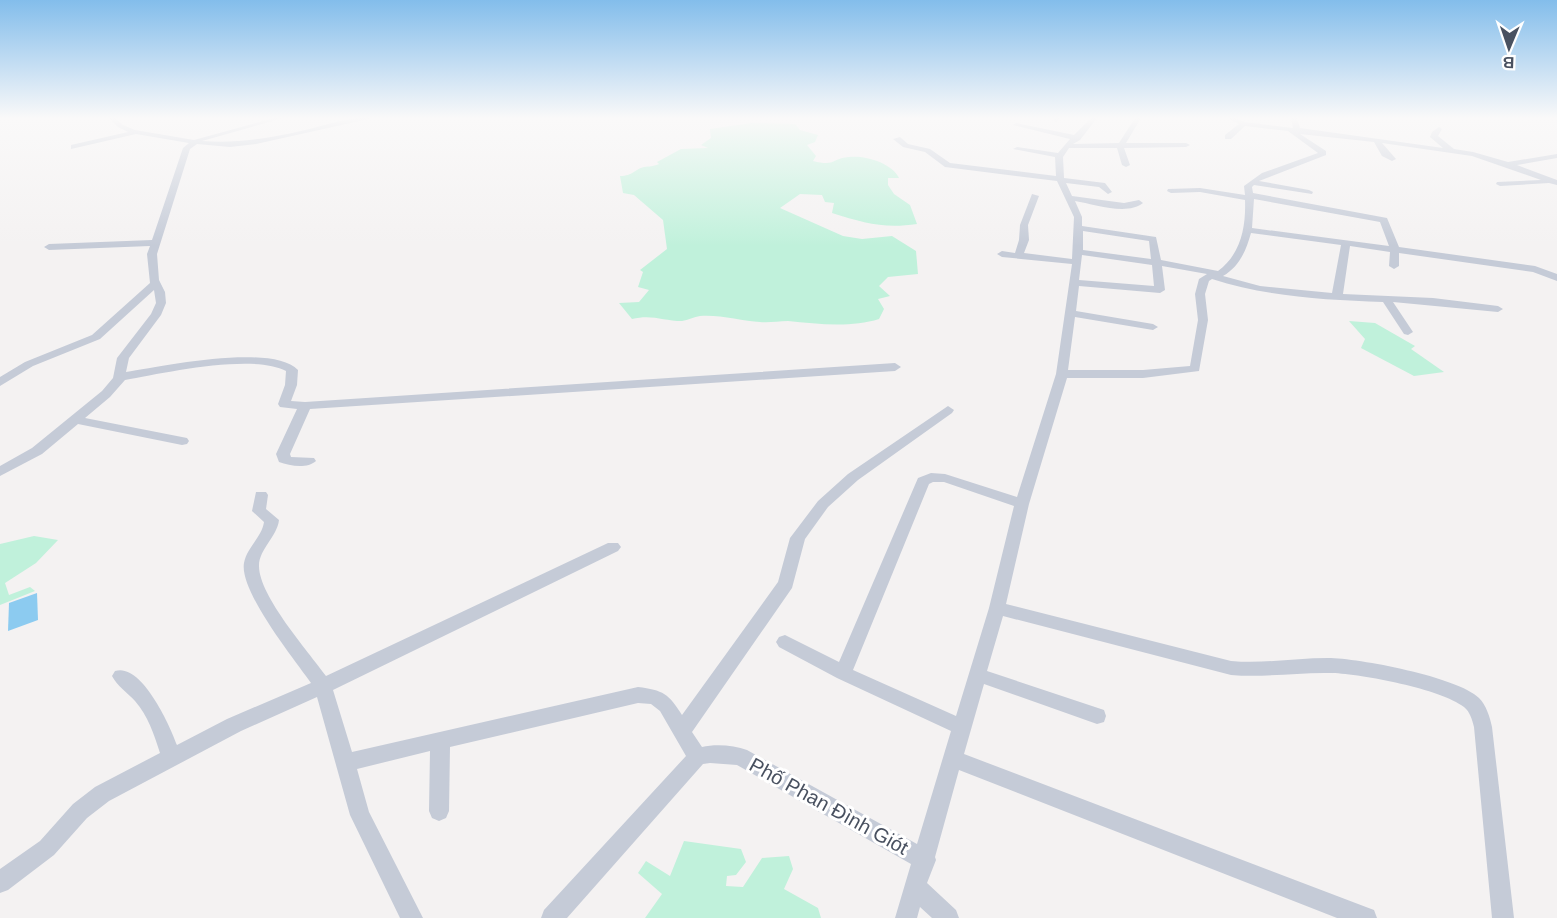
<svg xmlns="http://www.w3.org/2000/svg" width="1557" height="918" font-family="Arial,sans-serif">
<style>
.green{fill:#c0f1db}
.water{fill:#8ccbf0}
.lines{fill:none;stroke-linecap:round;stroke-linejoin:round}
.minor{fill:#c5cbd7;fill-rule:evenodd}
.labels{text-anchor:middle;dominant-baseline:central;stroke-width:6;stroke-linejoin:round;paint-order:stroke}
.near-street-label{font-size:20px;fill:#495160;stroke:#fff}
</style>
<rect width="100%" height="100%" fill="#f4f2f2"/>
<g class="green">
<path d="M 752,123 L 795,124 L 800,130 L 818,135 L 815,142 L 807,145 L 816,156 L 813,161 C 836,167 832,158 849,157 C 865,155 892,163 899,178 L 888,178 L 888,185 L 894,194 L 910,205 L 917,224 C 884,229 864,223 832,213 L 834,203 L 825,202 L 822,195 L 800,194 L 780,208 L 843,236 L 862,239 L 892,236 L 916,251 L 918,274 L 888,277 L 879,286 L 890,296 L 878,299 L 884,309 L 879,319 C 851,328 817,324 788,321 C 778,321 769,323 760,322 C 743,321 717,314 700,316 C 694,317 688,320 682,321 C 663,321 652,314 632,319 L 619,303 L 639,302 L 649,290 L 638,287 L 643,272 L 640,270 L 667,249 L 663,220 L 634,195 L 623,193 L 620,176 C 633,176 635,169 644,167 C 650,166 652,167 659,164 L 657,162 L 681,149 L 708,148 L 701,145 L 711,138 L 710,129 Z"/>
<path d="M 1349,321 L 1375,323 L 1415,346 L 1411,349 L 1444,372 L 1414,376 L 1361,348 L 1365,339 Z"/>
<path d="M 34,536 L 58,540 L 36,563 L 5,583 L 9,595 L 30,587 L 35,591 L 0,605 L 0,544 Z"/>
<path d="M 684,841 L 741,849 L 746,862 L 736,875 L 727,876 L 726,886 L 743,887 L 762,858 L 789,856 L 793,869 L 784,889 L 818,908 L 821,918 L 645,918 L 662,894 L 638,873 L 646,861 L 670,876 Z"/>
</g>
<path class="water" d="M 37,593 L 38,620 L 8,631 L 9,603 Z"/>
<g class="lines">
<g class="minor">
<path d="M 109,118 L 115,118 L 123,125 L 135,130 L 194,140 L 274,118 L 283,118 L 202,141 C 237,144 271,138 305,130 C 326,125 351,116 373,118 L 256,144 L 230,147 L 197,144 L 190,149 L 157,254 L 159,280 L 165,292 L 166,303 L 161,315 L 129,358 L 126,372 C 162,366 272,343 298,370 L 297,385 L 291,401 L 305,402 L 895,363 L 901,367 L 895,371 L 310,409 L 290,454 L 291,457 L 314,458 L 316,461 C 307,469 290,466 279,462 L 276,454 L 297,409 L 280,407 L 278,404 L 285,385 L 286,371 C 253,353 163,373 125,380 L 110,397 L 85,418 L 187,438 L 189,441 L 187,444 L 182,445 L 78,424 L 42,454 L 0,476 L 0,466 L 32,448 L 102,391 L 113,378 L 117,358 L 151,314 L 156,303 L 154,290 L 100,339 L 33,366 L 0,386 L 0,377 L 25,362 L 92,335 L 150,283 L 147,254 L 150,246 L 49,250 L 44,247 L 49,244 L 152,240 L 183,148 L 189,143 L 136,134 L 71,149 L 71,145 L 128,132 L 118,127 Z"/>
<path d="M 1055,118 L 1061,118 L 1056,122 L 1053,120 Z"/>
<path d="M 1091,118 L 1097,118 L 1080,140 L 1073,144 L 1119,143 L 1135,118 L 1141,118 L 1126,143 L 1186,143 L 1190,145 L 1186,147 L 1124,148 L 1130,165 L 1126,167 L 1122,165 L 1117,148 L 1069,148 L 1063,157 L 1064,178 L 1105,183 L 1112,192 L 1108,194 L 1099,187 L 1066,183 L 1072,196 L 1124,203 L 1139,200 L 1143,203 C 1127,216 1094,204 1075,201 L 1082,217 L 1082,226 L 1156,237 L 1161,260 L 1218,271 C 1241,254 1246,227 1245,200 L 1200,192 L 1171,193 L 1167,191 L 1168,189 L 1200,188 L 1245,195 L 1244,186 L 1262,173 L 1318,153 L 1288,131 L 1245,126 L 1231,139 L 1225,139 L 1225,135 L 1239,124 L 1228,118 L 1235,118 L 1245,122 L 1293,128 L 1291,118 L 1297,118 L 1300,128 L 1443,148 L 1430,137 L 1432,132 L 1439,127 L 1442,129 L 1438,136 L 1454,149 L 1473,152 L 1508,162 L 1557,154 L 1557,158 L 1517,165 L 1557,180 L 1557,185 L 1549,183 L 1500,186 L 1496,184 L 1497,182 L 1541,180 L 1472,156 L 1382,143 L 1396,159 L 1392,161 L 1382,156 L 1374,142 L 1300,134 L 1326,151 L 1326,155 L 1259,181 L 1309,190 L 1313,192 L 1312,194 L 1254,185 L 1252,187 L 1253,193 L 1387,218 L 1399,247 L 1535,266 L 1557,274 L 1557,281 L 1533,272 L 1399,253 L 1399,266 L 1394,269 L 1389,266 L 1390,252 L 1350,246 L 1343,294 L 1433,298 L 1498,306 L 1503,309 L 1498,312 L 1393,302 L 1413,332 L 1408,335 L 1404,334 L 1383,302 C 1325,300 1268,297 1212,279 L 1209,281 L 1205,294 L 1208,320 L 1199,371 L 1143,378 L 1067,378 L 1029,504 L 1006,604 L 1231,661 C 1264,664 1295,658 1328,658 C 1358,658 1458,677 1479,698 C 1486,705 1490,717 1492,727 L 1514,918 L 1492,918 L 1474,727 C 1472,719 1470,712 1464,707 C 1441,689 1362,674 1332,673 C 1298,672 1265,678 1231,675 L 1003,616 L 987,671 L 1104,710 L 1106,716 L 1104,722 L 1097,724 L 984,684 L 964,754 L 1366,907 L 1374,910 L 1377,918 L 1337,918 L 959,770 L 935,857 L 936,860 L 927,883 L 956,910 L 959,918 L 932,918 L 920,907 L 917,918 L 895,918 L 911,864 L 737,765 L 710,763 L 703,764 L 567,918 L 541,918 L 544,910 L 686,756 L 660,711 L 651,704 L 638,703 L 450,747 L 449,811 L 446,818 L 439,821 L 432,818 L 429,811 L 430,751 L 357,769 L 369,812 L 423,918 L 400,918 L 350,815 L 317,697 L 241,731 L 109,801 L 87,818 L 54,855 L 8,890 L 0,893 L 0,869 L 40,841 L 73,804 L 95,787 L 160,753 C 154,734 148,716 135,701 C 128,693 117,686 112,676 L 115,671 C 141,662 170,725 177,745 L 227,719 L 311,683 C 294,659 239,591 244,563 C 247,547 262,537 264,522 L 252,511 L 256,492 L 266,492 L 268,495 L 266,509 L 279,520 C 277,537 259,549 259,566 C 259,596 308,651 326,676 L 608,543 L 618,543 L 621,547 L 618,551 L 333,690 L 352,752 L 638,687 C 663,690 669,694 682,715 L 778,582 L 790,538 L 818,501 L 848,474 L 948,406 L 954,410 L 952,413 L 858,480 L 828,507 L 805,539 L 792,588 L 692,732 L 702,747 C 715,744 734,745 747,750 L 917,844 L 951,731 L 837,678 L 779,647 L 776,642 L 779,637 L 785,635 L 839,662 L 918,478 L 931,473 L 945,474 L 1017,497 L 1056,374 L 1072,264 L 1002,257 L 997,254 L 1002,251 L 1015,253 L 1019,240 L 1020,225 L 1032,194 L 1039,196 L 1028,225 L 1029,240 L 1024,253 L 1072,259 L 1074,217 L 1057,181 L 945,167 L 925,152 L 903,147 L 893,139 L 900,137 L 908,144 L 930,149 L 950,163 L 1056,176 L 1055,157 L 1013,149 L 1017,147 L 1058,153 L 1070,139 L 1013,125 L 1016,123 L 1074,135 ZM 1254,199 L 1380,222 L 1389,246 L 1252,228 ZM 1083,231 L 1149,241 L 1151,259 L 1083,250 ZM 1251,233 L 1341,245 L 1332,293 L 1260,286 L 1223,276 C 1239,267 1246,251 1251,233 ZM 1082,255 L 1152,265 L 1154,286 L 1079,280 ZM 1162,266 L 1207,274 L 1199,279 L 1195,294 L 1198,320 L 1190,366 L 1143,370 L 1068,370 L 1075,317 L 1153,330 L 1158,327 L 1153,324 L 1076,311 L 1079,286 L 1160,293 L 1165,290 ZM 933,482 L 944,482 L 1014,506 L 989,608 L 956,716 L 853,670 L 929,484 Z"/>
</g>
</g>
<linearGradient id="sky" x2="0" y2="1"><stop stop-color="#83bdeb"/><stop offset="0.48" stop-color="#faf9f9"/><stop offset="1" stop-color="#faf9f9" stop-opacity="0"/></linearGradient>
<rect width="1557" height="246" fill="url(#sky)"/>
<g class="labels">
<g class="near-street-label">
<text transform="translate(829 806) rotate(29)">Phố Phan Đình Giót</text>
</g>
</g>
<g transform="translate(1509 48) rotate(182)" stroke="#ffffff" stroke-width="4.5" paint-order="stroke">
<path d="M0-4.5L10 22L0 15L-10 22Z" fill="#495160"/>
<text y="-9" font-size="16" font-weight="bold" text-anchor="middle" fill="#495160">B</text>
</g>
</svg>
